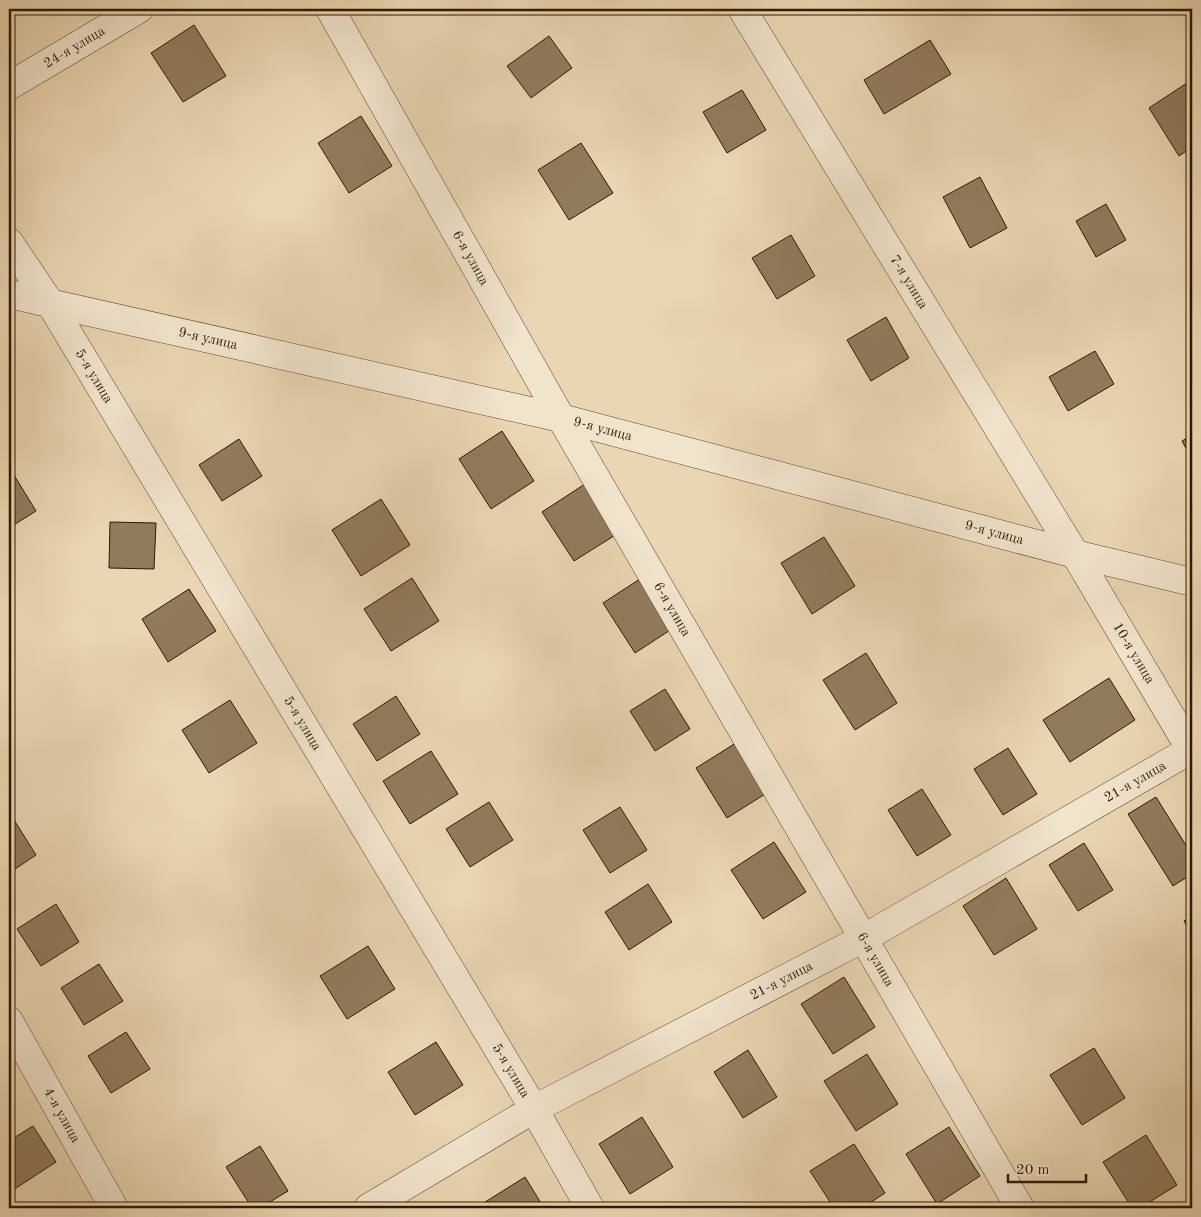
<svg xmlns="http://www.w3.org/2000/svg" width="1201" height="1217" font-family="'Old Standard TT',serif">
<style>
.building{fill:#917b5d;stroke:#301801}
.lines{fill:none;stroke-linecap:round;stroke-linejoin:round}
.minor-casing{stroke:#5e482d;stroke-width:29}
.minor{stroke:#f1e4cd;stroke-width:28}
.labels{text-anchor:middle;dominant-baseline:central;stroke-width:5;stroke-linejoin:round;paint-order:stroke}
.street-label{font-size:14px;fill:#301801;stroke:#f1e4cd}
</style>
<rect width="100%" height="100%" fill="#ead6b2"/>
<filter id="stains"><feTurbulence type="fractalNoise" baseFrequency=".004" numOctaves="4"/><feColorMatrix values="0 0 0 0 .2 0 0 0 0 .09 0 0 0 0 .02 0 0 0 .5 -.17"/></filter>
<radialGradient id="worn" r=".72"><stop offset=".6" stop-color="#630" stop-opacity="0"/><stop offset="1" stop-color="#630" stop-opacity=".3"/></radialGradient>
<g class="building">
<path d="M 194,25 L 226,76 L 183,102 L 151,53 Z"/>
<path d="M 549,36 L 572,68 L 531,98 L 507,66 Z"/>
<path d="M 930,40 L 951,74 L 884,114 L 864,80 Z"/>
<path d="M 1190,81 L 1192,85 L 1192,147 L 1179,156 L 1149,108 Z"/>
<path d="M 742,90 L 766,130 L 727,153 L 703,112 Z"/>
<path d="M 361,116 L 392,166 L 349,193 L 318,143 Z"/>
<path d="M 581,143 L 613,193 L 569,220 L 538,170 Z"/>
<path d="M 980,177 L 1007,228 L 970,248 L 943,197 Z"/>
<path d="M 1106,204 L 1126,240 L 1096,257 L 1076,221 Z"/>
<path d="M 791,235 L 815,276 L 777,299 L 752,258 Z"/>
<path d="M 886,317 L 909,358 L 871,381 L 847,340 Z"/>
<path d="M 1095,351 L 1114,384 L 1068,411 L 1049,377 Z"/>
<path d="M 502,431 L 534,481 L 491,509 L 459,459 Z"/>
<path d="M 1192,435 L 1192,459 L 1182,441 Z"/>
<path d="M 239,439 L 262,476 L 222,501 L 199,465 Z"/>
<path d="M 9,467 L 36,511 L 9,528 Z"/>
<path d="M 585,484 L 617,534 L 574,561 L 542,512 Z"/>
<path d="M 381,499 L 410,545 L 361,576 L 332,530 Z"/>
<path d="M 110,522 L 156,523 L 154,569 L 109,568 Z"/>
<path d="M 824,537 L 855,586 L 812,614 L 781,563 Z"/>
<path d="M 646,575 L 678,625 L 635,653 L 603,603 Z"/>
<path d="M 412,578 L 439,621 L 391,651 L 364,609 Z"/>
<path d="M 189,589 L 216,631 L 168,662 L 142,619 Z"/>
<path d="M 866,653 L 897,703 L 855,730 L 823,680 Z"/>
<path d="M 1109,678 L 1135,720 L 1070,762 L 1043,720 Z"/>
<path d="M 665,689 L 690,729 L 655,751 L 630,711 Z"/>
<path d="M 396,696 L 420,734 L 377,761 L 353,724 Z"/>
<path d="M 230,700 L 257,743 L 209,773 L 182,730 Z"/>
<path d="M 739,741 L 770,791 L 727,818 L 696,768 Z"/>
<path d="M 1008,748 L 1037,794 L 1003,815 L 974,769 Z"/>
<path d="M 431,751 L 458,794 L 410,824 L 383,781 Z"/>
<path d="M 922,789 L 951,835 L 917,856 L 888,810 Z"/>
<path d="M 1156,797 L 1192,855 L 1192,874 L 1173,886 L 1128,814 Z"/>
<path d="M 489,802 L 513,840 L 470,867 L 446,829 Z"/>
<path d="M 620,807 L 647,850 L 610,873 L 583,830 Z"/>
<path d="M 9,812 L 36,855 L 9,873 Z"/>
<path d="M 774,842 L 806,892 L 763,919 L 731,870 Z"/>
<path d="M 1084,843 L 1113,890 L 1078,911 L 1049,865 Z"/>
<path d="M 1006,878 L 1037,929 L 994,955 L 963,906 Z"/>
<path d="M 648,884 L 672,922 L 629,950 L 605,912 Z"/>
<path d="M 56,904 L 79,942 L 41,966 L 17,929 Z"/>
<path d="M 1192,916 L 1192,934 L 1184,921 Z"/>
<path d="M 368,946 L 395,989 L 347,1019 L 320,976 Z"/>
<path d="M 99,964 L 123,1001 L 84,1025 L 61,988 Z"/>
<path d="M 844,977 L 875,1027 L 833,1054 L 801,1004 Z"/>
<path d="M 126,1032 L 150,1069 L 111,1093 L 88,1056 Z"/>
<path d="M 436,1042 L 463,1085 L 415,1115 L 388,1072 Z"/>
<path d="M 1094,1048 L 1125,1098 L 1082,1125 L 1050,1075 Z"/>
<path d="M 748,1050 L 777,1097 L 743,1118 L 714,1072 Z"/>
<path d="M 867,1054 L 898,1104 L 856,1131 L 824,1081 Z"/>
<path d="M 642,1117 L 673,1167 L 630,1194 L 599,1144 Z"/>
<path d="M 33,1126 L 56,1162 L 10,1192 L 9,1141 Z"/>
<path d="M 949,1127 L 980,1176 L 937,1204 L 906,1154 Z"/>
<path d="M 1146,1135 L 1177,1185 L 1140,1208 L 1132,1208 L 1103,1162 Z"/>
<path d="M 854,1144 L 885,1193 L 862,1208 L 834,1208 L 810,1171 Z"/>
<path d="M 260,1146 L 288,1191 L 260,1208 L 252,1208 L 226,1167 Z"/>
<path d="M 525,1177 L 544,1208 L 484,1208 L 482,1204 Z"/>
</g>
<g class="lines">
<g class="minor-casing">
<g id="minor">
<path id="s1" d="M 330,9 L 561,418 L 1020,1208"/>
<path id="s2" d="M 742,9 L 1075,554 L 1192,752"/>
<path id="s3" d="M 9,86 L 139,9"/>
<path id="s4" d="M 9,242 L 50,303 L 534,1109 L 590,1208"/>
<path id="s5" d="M 9,294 L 561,418 L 1075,554 L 1192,582"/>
<path id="s6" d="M 9,1021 L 114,1208"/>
<path id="s7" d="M 368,1208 L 534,1109 L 864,938 L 1192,749"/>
</g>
</g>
<use href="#minor" class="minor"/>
</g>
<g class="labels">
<g class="street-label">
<text stroke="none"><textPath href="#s3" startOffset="76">24-я улица</textPath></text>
<text stroke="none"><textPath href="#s1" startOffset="286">6-я улица</textPath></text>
<text stroke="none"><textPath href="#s2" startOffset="320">7-я улица</textPath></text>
<text stroke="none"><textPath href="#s5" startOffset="204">9-я улица</textPath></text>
<text stroke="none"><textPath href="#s4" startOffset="159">5-я улица</textPath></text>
<text stroke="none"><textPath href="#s5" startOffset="609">9-я улица</textPath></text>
<text stroke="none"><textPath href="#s5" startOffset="1014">9-я улица</textPath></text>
<text stroke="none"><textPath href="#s1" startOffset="691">6-я улица</textPath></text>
<text stroke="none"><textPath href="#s2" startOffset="754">10-я улица</textPath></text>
<text stroke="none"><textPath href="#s4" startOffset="564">5-я улица</textPath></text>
<text stroke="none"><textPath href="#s7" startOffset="878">21-я улица</textPath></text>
<text stroke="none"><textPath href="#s1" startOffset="1096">6-я улица</textPath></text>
<text stroke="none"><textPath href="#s7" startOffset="472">21-я улица</textPath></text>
<text stroke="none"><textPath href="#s4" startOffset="969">5-я улица</textPath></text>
<text stroke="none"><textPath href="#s6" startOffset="108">4-я улица</textPath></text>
</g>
</g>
<rect width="1201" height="1217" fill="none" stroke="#ead6b2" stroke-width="30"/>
<rect x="10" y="10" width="1181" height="1197" fill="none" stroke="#301801" stroke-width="2.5"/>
<rect x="15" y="15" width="1171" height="1187" fill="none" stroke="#301801"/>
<path d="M1008 1174v8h78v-8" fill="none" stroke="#301801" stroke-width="2.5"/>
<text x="1016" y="1174" font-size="15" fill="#301801" stroke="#f1e4cd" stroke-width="4" paint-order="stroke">20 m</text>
<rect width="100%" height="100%" filter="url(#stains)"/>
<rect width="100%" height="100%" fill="url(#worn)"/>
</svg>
